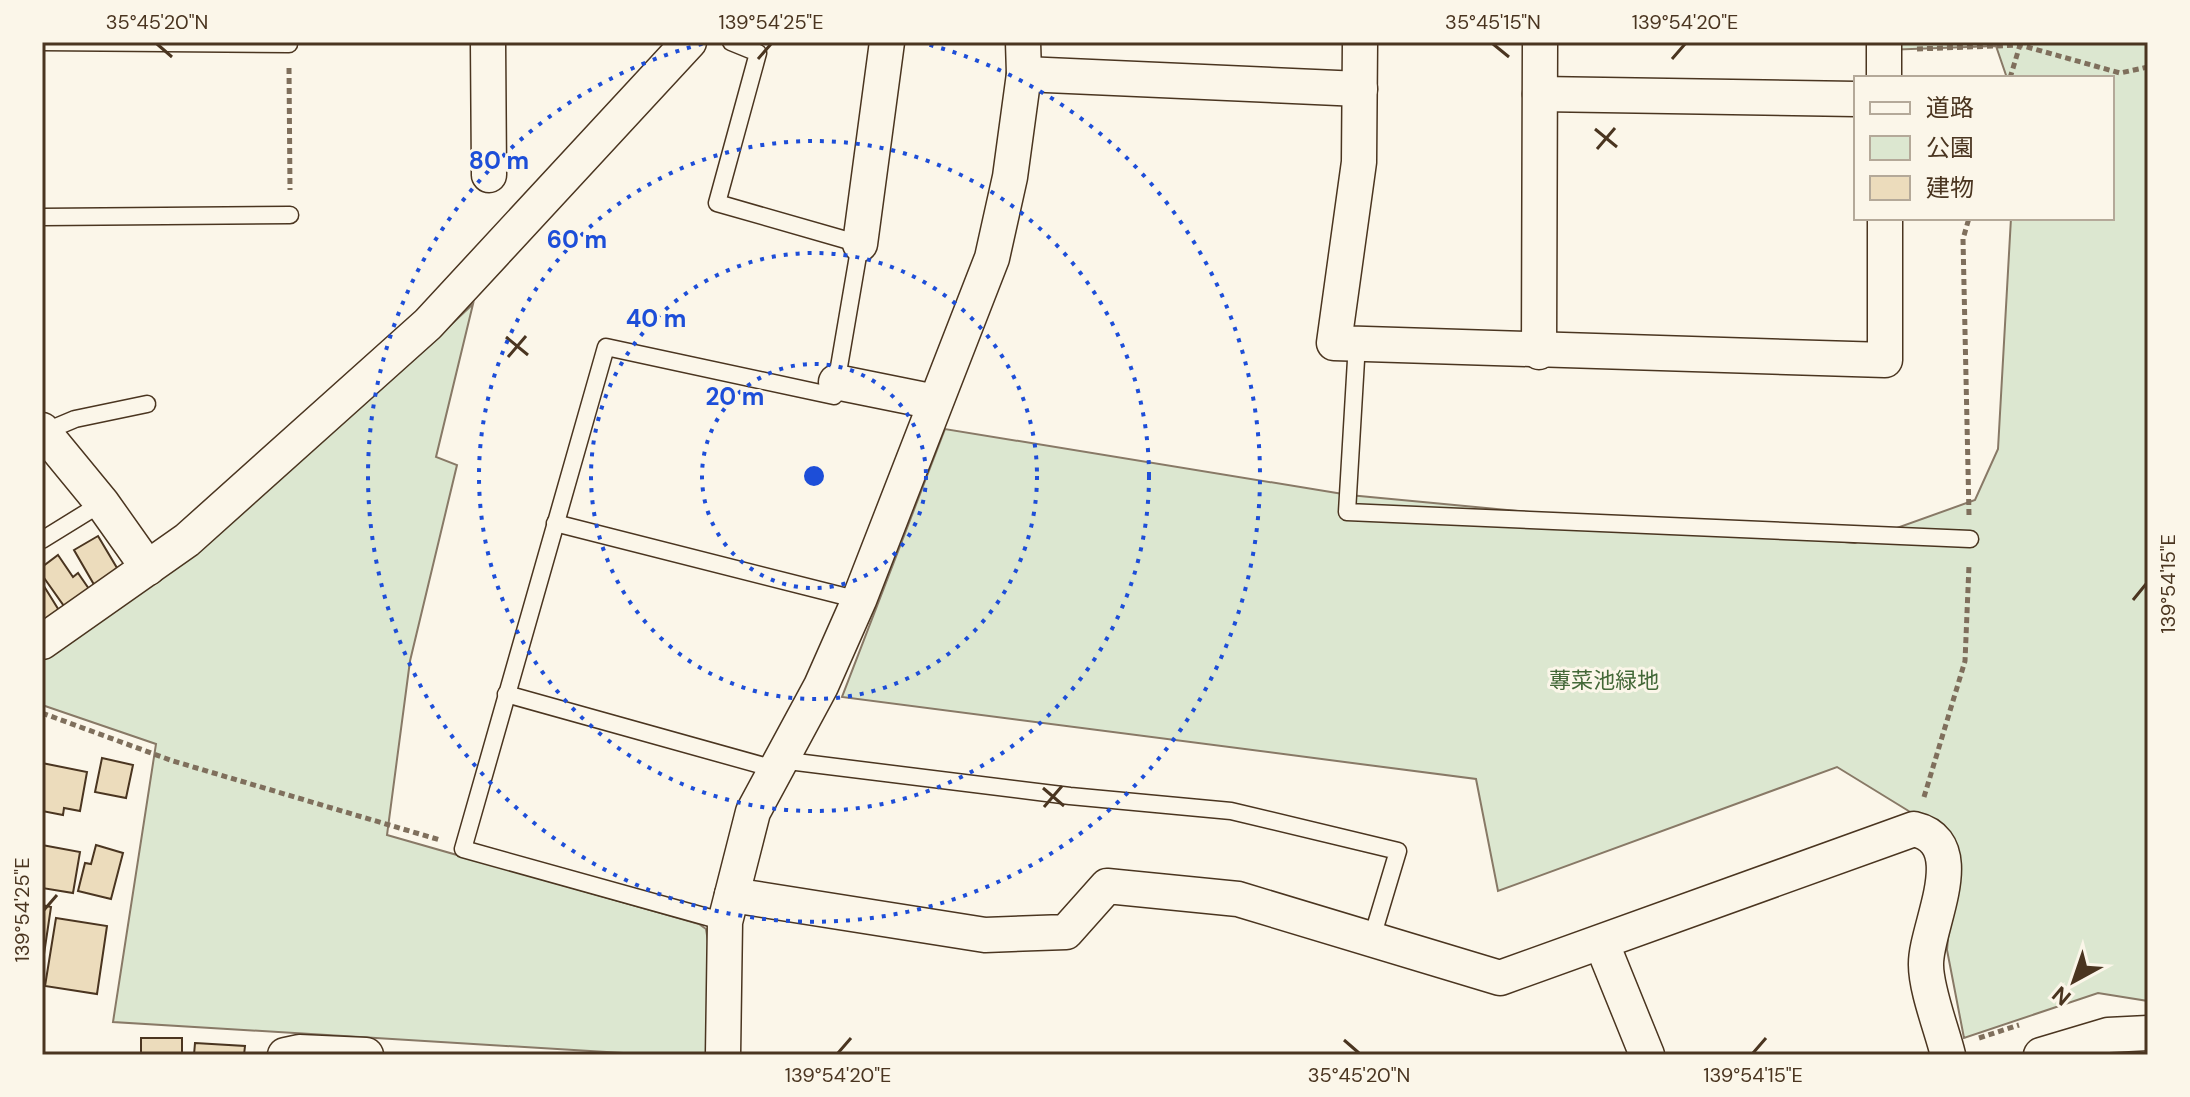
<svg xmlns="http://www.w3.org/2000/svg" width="2190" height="1097" font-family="'DM Sans','Noto Sans JP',sans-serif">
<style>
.green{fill:#dce7d0;stroke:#887966;stroke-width:2}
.building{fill:#ecdcbc;stroke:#4a3520;stroke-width:2}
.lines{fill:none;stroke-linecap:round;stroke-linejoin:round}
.lane-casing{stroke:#4a3520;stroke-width:19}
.street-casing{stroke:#4a3520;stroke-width:37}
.path{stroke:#7f6f5c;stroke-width:5;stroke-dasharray:6 4;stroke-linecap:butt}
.lane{stroke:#fbf6e9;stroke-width:16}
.street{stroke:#fbf6e9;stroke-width:34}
.ticks{fill:none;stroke:#4a3520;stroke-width:3}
.ring{fill:none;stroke:#1d4ed8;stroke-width:4;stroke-dasharray:4 8}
.labels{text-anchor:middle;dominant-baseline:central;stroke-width:6;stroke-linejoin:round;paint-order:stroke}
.park-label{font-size:22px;fill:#436837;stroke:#fbf6e9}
.centre{fill:#1d4ed8;stroke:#fbf6e9;stroke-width:4}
.ring-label{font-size:24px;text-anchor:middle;font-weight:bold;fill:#1d4ed8;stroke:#fbf6e9;stroke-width:6;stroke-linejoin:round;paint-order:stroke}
.neatline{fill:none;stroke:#4a3520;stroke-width:3}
.ticks-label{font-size:20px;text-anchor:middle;fill:#4a3520}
</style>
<rect width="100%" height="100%" fill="#fbf6e9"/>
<g class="green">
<path d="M 1884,42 L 2148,42 L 2148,1001 L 2098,993 L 1964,1038 L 1947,950 L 1954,868 L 1951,837 L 1837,767 L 1498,891 L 1476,779 L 842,697 L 945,429 L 1349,495 L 1855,543 L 1975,500 L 1998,449 L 2011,218 L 2112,218 L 2112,78 L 2007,78 L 1996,46 L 1884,50 Z"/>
<path d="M 473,304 L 436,457 L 457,465 L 410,661 L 387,835 L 699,924 L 706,929 L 709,947 L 710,1055 L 656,1055 L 113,1022 L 156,744 L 42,705 L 42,659 C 193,548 337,433 473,304 Z"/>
</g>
<g class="building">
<path d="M 98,536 L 120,573 L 96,588 L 74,550 Z"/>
<path d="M 58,555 L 73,577 L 78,573 L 89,589 L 64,606 L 42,575 L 42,567 Z"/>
<path d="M 42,583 L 60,612 L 42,623 Z"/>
<path d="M 102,758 L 133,765 L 126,798 L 95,792 Z"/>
<path d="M 42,763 L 87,772 L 80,811 L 64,808 L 63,815 L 42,811 Z"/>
<path d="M 42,845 L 80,852 L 73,893 L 42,888 Z"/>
<path d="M 96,845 L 123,853 L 111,899 L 78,891 L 85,863 L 91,864 Z"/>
<path d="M 42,905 L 51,907 L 43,961 L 42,960 Z"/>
<path d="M 56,918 L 107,926 L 97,994 L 45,986 Z"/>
<rect x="141" y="1038" width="41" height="17"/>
<path d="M 195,1043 L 245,1046 L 244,1055 L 194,1055 Z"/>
</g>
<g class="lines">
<g class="lane-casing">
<g id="lane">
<path d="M 42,42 L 289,44"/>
<path d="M 42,217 L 290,215"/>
<path d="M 1357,343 L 1347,512 L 1970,539"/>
<path d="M 44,432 L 75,419 L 147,404"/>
<path d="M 555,523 L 859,600"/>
<path d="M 42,540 L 102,503"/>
<path d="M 506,694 L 775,769"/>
<path d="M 780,760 L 1070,796 L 1231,811 L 1398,851 L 1371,941"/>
<path d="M 725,922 L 463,849 L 606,347 L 834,396 L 860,244 L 717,203 L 758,53 L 731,42"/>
</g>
</g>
<g class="street-casing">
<g id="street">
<path d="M 488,42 L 489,175"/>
<path d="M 1360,42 L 1359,162 L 1334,343 L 1885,360 L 1885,218"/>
<path d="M 1024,74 L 1360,89"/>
<path d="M 1884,78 L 1884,42"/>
<path d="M 1540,94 L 1856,99"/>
<path d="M 860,244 L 887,42"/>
<path d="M 1539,352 L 1540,42"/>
<path d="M 836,382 L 935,402"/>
<path d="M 42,430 L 102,503 L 148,568"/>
<path d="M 42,642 L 187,540 L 428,324 L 689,42"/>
<path d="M 732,895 L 985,935 L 1066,932 L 1107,886 L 1238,899 L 1500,978 L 1914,829 C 1974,843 1925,927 1926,965 C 1926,990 1942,1030 1948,1055"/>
<path d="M 1602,944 L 1647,1055"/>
<path d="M 285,1055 L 299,1052 L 366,1055"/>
<path d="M 723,1055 L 725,922 L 753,812 L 821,686 L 859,600 L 992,258 L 1010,177 L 1024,74 L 1023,42"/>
<path d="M 2041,1055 L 2108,1035 L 2148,1033"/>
</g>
</g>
<g class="path">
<path d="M 1917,49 L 2020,45 L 2120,73 L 2148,67"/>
<path d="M 289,68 L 290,190"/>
<path d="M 2010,78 L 2020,45"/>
<path d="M 1969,515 L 1963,239 L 1969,218"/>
<path d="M 42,713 L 173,761 L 440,840"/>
<path d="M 1924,797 L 1965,661 L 1969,565"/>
<path d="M 1979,1038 L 2019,1025"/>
</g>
<use href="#lane" class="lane"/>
<use href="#street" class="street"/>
</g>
<path class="ticks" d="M 157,44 L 172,57M 1493,44 L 1509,57M 758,59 L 771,44M 1672,59 L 1685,44M 1595,129 L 1617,147M 1597,149 L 1615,128M 506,337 L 528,355M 508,357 L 526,336M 2133,600 L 2146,584M 1043,788 L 1064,806M 1044,807 L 1062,786M 44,910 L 57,895M 1344,1040 L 1359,1053M 838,1053 L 851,1038M 1753,1053 L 1766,1038"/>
<g class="ring">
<circle cx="814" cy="476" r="112"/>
<circle cx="814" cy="476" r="223"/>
<circle cx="814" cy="476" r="335"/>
<path d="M918 42A446 446 0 1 1 710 42"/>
</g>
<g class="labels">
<g class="park-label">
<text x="1604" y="680">蓴菜池緑地</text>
</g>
</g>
<circle cx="814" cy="476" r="12" class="centre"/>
<g class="ring-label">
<text x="499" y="169">80 m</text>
<text x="577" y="248">60 m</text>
<text x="656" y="327">40 m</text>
<text x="735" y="405">20 m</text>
</g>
<rect width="2190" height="1097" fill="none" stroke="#fbf6e9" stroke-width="88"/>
<rect x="1854" y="76" width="260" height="144" fill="#fbf6e9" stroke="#b4a999" stroke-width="2"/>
<rect x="1870" y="102" width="40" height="12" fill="#fbf6e9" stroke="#b4a999" stroke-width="2"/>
<text x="1926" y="116" font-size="24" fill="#4a3520">道路</text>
<rect x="1870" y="136" width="40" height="24" fill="#dce7d0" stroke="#b4a999" stroke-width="2"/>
<text x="1926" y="156" font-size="24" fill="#4a3520">公園</text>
<rect x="1870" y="176" width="40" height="24" fill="#ecdcbc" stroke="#b4a999" stroke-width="2"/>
<text x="1926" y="196" font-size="24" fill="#4a3520">建物</text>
<g transform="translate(2074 981) rotate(220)" stroke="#fbf6e9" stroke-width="6" paint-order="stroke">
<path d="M0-6L14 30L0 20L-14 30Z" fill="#4a3520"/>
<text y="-12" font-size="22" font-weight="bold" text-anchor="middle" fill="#4a3520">N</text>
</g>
<rect x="44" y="44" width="2102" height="1009" class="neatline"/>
<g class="ticks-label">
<text x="157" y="29">35°45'20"N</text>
<text x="771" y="29">139°54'25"E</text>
<text x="1493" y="29">35°45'15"N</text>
<text x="1685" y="29">139°54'20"E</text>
<text transform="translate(2168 584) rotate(-90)" y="7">139°54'15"E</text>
<text transform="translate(22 910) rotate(-90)" y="7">139°54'25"E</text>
<text x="838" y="1082">139°54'20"E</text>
<text x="1359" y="1082">35°45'20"N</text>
<text x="1753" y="1082">139°54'15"E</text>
</g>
</svg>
